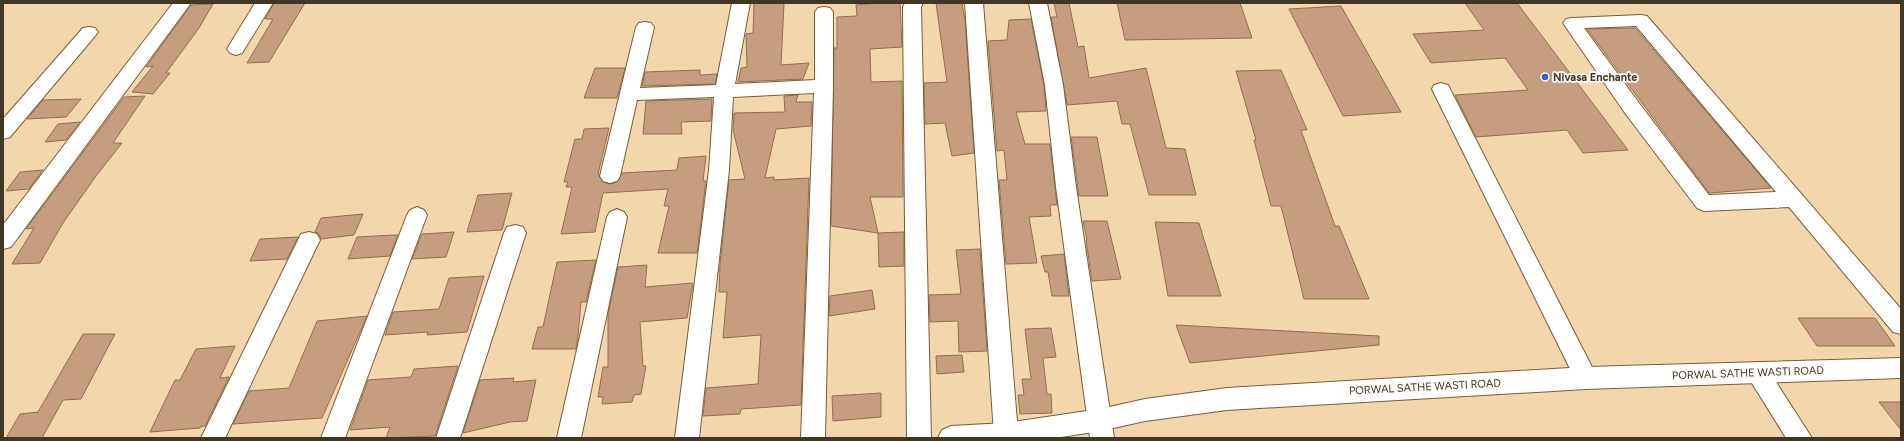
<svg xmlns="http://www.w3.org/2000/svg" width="1904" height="441" font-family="Figtree,sans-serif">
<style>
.building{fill:#c79d7f;stroke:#956e51}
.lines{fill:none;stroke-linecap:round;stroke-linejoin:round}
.minor-casing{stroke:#775e36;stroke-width:2}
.tertiary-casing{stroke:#775e36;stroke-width:2}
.minor{fill:#fff;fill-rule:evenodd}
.tertiary{fill:#fff;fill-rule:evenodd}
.poi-dot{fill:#1c6cd7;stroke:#fefbf7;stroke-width:1.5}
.labels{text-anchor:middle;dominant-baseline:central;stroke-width:3.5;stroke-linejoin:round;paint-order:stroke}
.poi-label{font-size:11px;font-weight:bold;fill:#423625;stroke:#fefbf7;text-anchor:start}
.street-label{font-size:11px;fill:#423625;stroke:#fefbf7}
</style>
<rect width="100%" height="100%" fill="#f3d6ab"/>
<g class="building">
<path d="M 274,3 L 305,3 L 269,62 L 247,63 L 273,19 L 265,19 Z"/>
<path d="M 754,3 L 784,3 L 781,65 L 809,63 L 803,79 L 738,82 L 741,68 L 747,67 L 746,35 L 746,34 L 753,33 Z"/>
<path d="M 879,3 L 900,3 L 902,47 L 870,49 L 871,82 L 902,81 L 903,197 L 870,197 L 878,233 L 831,226 L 834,48 L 837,48 L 837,17 L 857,16 L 856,5 Z"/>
<path d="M 936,3 L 962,3 L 965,20 L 974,153 L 952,156 L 945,123 L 925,124 L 924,83 L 947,82 Z"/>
<path d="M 1054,3 L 1069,3 L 1078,47 L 1084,46 L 1089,78 L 1146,68 L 1166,148 L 1185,149 L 1196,195 L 1149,195 L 1130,124 L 1122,124 L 1117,101 L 1067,105 L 1051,17 L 1057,17 Z"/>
<path d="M 1117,3 L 1240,3 L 1252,38 L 1125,40 Z"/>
<path d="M 1465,3 L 1517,3 L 1628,150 L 1583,153 L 1567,130 L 1476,137 L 1455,95 L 1528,90 L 1505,58 L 1431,63 L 1413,34 L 1484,30 Z"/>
<path d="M 213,4 L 199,28 L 166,73 L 170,73 L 153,94 L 132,92 L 153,66 L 146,67 L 191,5 Z"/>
<path d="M 1341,6 L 1401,112 L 1343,116 L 1289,9 Z"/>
<path d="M 1031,19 L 1044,85 L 1046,111 L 1016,112 L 1025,144 L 1050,144 L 1057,205 L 1050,205 L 1051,216 L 1029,217 L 1037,263 L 1006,264 L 999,180 L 1007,180 L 1004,150 L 997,151 L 988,41 L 1007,40 L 1009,20 Z"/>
<path d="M 1635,28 L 1771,188 L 1709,193 L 1587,29 Z"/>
<path d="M 595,68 L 625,68 L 617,98 L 584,98 Z"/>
<path d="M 700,70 L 700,75 L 717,74 L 715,84 L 642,86 L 645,72 Z"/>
<path d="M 1281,70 L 1307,130 L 1301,130 L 1335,226 L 1339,226 L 1369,299 L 1304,299 L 1281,206 L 1271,206 L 1254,140 L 1256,140 L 1236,71 Z"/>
<path d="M 798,95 L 796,102 L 812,102 L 811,126 L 776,129 L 765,178 L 774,177 L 774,180 L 809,178 L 801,405 L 741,409 L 740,414 L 703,416 L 706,388 L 758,384 L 761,335 L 723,338 L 727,292 L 719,292 L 720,264 L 729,180 L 745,179 L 733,130 L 734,113 L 785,112 L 784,96 Z"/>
<path d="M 145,96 L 113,143 L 122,143 L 96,176 L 63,223 L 40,263 L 12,264 L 34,228 L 26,229 L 124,97 Z"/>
<path d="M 81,99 L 66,117 L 27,119 L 43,100 Z"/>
<path d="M 712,99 L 711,121 L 681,122 L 682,134 L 643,134 L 646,101 Z"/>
<path d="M 80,122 L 66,140 L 45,142 L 58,124 Z"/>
<path d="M 609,128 L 598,174 L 603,182 L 610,184 L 617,182 L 622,173 L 677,170 L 679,158 L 706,156 L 703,181 L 706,181 L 697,253 L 658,253 L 669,206 L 664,206 L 668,189 L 603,193 L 595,232 L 561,234 L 572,187 L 566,187 L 568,182 L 564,182 L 575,139 L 582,139 L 584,129 Z"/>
<path d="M 1071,137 L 1097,137 L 1108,196 L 1079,196 Z"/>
<path d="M 43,170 L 29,189 L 6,191 L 20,172 Z"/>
<path d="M 512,193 L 502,230 L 467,232 L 478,195 Z"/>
<path d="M 363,214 L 354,235 L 321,239 L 318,233 L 315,232 L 321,218 Z"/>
<path d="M 1083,221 L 1107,221 L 1121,279 L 1092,281 L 1086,240 L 1087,240 Z"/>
<path d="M 1155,222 L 1199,223 L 1221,296 L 1168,296 Z"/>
<path d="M 454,232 L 446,257 L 412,259 L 422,234 Z"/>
<path d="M 904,232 L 904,266 L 879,267 L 878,233 Z"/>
<path d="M 394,235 L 398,235 L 390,256 L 348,259 L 357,237 Z"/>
<path d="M 298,237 L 287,259 L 250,261 L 260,239 Z"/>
<path d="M 980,249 L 987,351 L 959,352 L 958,321 L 930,322 L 929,295 L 961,294 L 956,250 Z"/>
<path d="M 1064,254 L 1069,296 L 1052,296 L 1048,272 L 1045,272 L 1041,256 Z"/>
<path d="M 596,260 L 586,302 L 581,302 L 578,336 L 576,349 L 532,349 L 538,327 L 543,327 L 557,262 Z"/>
<path d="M 647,265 L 645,287 L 693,283 L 687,318 L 640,322 L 643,366 L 646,366 L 641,394 L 634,395 L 632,402 L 602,404 L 603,397 L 598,397 L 603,367 L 608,367 L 608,314 L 618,267 Z"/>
<path d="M 484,276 L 467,332 L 427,335 L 428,332 L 385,335 L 393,312 L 439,309 L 449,278 Z"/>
<path d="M 872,290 L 875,309 L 829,316 L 830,296 Z"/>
<path d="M 367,316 L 322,418 L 233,424 L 249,391 L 289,388 L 317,321 Z"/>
<path d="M 1798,318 L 1875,318 L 1895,346 L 1817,346 Z"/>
<path d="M 1176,325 L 1379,336 L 1379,345 L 1190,363 Z"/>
<path d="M 1051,328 L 1056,357 L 1043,358 L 1047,394 L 1051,394 L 1052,413 L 1020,414 L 1018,395 L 1024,395 L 1022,379 L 1031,379 L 1025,329 Z"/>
<path d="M 83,334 L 115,334 L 81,399 L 63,400 L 42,438 L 6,438 L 20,414 L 38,412 Z"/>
<path d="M 235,346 L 220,378 L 229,377 L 205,426 L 200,427 L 200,428 L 150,432 L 175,380 L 180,380 L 196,349 Z"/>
<path d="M 962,355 L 964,372 L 937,374 L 936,356 Z"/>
<path d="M 458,366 L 435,436 L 386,438 L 390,427 L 350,430 L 368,380 L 411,377 L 414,369 Z"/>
<path d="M 514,378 L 513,382 L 536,380 L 527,421 L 510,422 L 463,433 L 480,380 Z"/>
<path d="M 881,393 L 881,417 L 833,421 L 832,396 Z"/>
<path d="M 1879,402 L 1901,402 L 1901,430 Z"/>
</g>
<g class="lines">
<g class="minor-casing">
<g id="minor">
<path d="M 173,3 L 191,3 L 11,247 L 3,249 L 3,225 Z"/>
<path d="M 255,3 L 273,3 L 242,53 L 236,55 L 230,53 L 227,49 Z"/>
<path d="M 732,3 L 750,3 L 735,84 L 815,80 L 815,12 L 818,8 L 824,7 L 830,8 L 833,12 L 833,86 L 825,438 L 801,438 L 814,93 L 733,97 L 729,170 L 699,438 L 675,438 L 709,170 L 714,97 L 637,100 L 620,176 L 617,181 L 610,183 L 603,181 L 600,176 L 636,27 L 639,23 L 645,22 L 651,23 L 654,27 L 640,88 L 716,85 Z"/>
<path d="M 905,3 L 923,3 L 921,7 L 931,438 L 907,438 L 903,7 Z"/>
<path d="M 965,3 L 983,3 L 1018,434 L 1017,438 L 995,438 L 994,434 Z"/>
<path d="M 1029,3 L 1047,3 L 1063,85 L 1076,187 L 1114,438 L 1090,438 L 1056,187 L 1045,85 Z"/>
<path d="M 1641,15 L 1647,16 L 1901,309 L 1901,334 L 1893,332 L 1789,207 L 1704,211 L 1697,208 L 1625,113 L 1563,23 L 1566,19 L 1572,18 ZM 1636,26 L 1776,192 L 1709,195 L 1639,103 L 1584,28 Z"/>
<path d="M 89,27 L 95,28 L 98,32 L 95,36 L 10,137 L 3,139 L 3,119 L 83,28 Z"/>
<path d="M 1441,83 L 1448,85 L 1450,89 L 1594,371 L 1598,378 L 1594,385 L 1586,388 L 1578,385 L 1432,89 L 1434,85 Z"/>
<path d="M 417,207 L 424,210 L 427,215 L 345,438 L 321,438 L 407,215 L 410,210 Z"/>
<path d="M 617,209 L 624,212 L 627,217 L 581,438 L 557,438 L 607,217 L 610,212 Z"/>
<path d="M 515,225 L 523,227 L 526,233 L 460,438 L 436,438 L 504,233 L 507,227 Z"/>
<path d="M 309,232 L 317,234 L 320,240 L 225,438 L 201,438 L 298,240 L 301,234 Z"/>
<path d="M 1757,362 L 1765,365 L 1812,438 L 1786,438 L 1745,372 L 1749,365 Z"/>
</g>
</g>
<g class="tertiary-casing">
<path id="tertiary" d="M 1901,358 L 1901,378 L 1586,389 L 1227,410 L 1145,421 L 1100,431 L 1055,438 L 938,438 L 942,430 L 951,426 L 1006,423 L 1100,409 L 1145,399 L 1227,388 L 1586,367 Z"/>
</g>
<use href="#minor" class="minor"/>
<use href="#tertiary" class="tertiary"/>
</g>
<circle class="poi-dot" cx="1545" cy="77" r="4"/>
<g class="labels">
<g class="poi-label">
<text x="1553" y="77">Nivasa Enchante</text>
</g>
<g class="street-label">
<text transform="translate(1748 373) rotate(-2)">PORWAL SATHE WASTI ROAD</text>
<text transform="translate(1425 387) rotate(-3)">PORWAL SATHE WASTI ROAD</text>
</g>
</g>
<rect width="1904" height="441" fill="none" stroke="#423625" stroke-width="8"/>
</svg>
